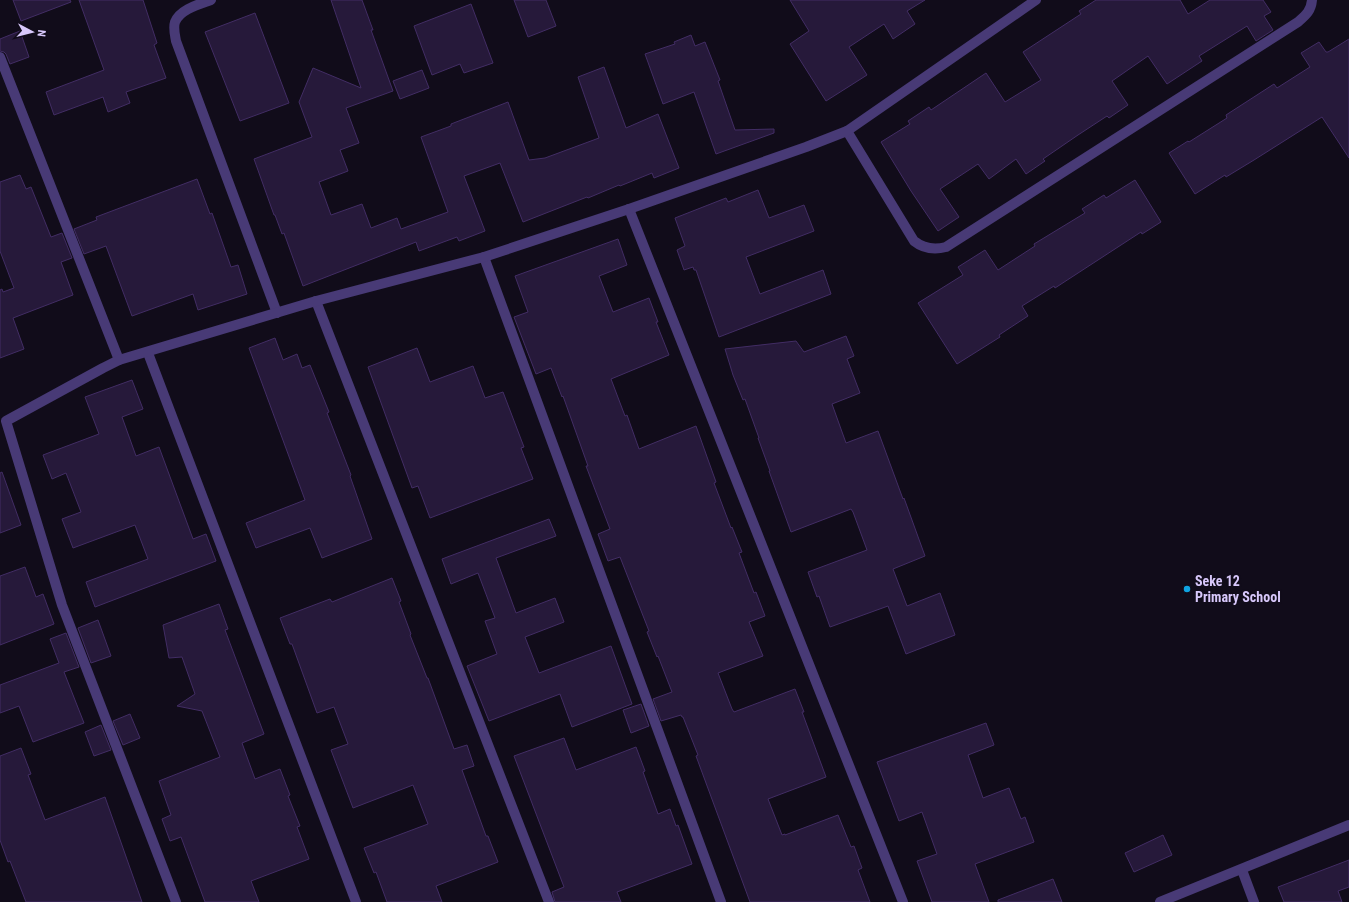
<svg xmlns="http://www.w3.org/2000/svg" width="1349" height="902" font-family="'Roboto Condensed',sans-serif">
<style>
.building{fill:#26193a;stroke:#422d64}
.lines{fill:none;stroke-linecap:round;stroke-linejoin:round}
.minor{stroke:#483a76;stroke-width:10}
.poi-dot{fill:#0fa3e1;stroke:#110c1a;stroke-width:1.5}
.labels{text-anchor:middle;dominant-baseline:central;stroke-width:4;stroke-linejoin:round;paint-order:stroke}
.poi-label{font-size:14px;font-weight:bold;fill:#d8c8fb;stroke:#110c1a;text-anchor:start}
</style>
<rect width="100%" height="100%" fill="#110c1a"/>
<g class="building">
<path d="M 13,0 L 70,0 L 71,2 L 21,21 Z"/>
<path d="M 79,0 L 143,0 L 157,43 L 154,45 L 166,78 L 126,92 L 130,103 L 108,112 L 103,97 L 54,115 L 46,92 L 104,70 Z"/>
<path d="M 331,0 L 362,0 L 373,30 L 371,30 L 393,91 L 346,108 L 359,143 L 340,150 L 348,171 L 319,182 L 331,215 L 362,204 L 371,228 L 397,218 L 401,229 L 448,212 L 421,137 L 451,126 L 451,124 L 508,102 L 529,160 L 545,158 L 599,138 L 578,77 L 604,67 L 626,128 L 658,114 L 679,168 L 654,178 L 652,173 L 620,186 L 619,185 L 588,198 L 587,197 L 523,222 L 500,163 L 464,176 L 485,231 L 459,241 L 457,237 L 419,251 L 416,242 L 303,286 L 284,233 L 282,234 L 275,215 L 274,215 L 254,159 L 312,137 L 299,102 L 313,68 L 361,88 Z"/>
<path d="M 514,0 L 546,0 L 556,26 L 528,37 Z"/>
<path d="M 790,0 L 925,0 L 907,11 L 915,24 L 893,39 L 884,24 L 849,47 L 867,75 L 826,101 L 790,44 L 809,31 Z"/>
<path d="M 1096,0 L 1180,0 L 1188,14 L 1210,0 L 1263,0 L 1271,12 L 1264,16 L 1273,30 L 1256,41 L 1247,26 L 1199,56 L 1202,61 L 1167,84 L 1148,56 L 1112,81 L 1128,105 L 1109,118 L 1107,116 L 1078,135 L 1043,159 L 1045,161 L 1026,174 L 1016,159 L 989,179 L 978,164 L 940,189 L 959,217 L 938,231 L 911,191 L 881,142 L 910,124 L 908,121 L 929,107 L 931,110 L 986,73 L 1005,102 L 1041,80 L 1023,52 L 1081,14 L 1079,11 Z"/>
<path d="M 471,4 L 493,63 L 464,73 L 460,64 L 432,75 L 414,26 Z"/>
<path d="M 255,13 L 289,103 L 240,121 L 205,32 Z"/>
<path d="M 20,31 L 29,57 L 10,64 L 6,54 L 4,52 L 0,51 L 0,39 Z"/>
<path d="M 691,35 L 695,46 L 705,42 L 720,80 L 718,81 L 735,130 L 774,129 L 774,133 L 716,154 L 694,92 L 663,104 L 645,54 L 675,44 L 674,42 Z"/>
<path d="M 1349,39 L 1349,158 L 1322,117 L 1254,160 L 1226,177 L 1225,175 L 1195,194 L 1169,153 L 1188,141 L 1189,142 L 1227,118 L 1226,115 L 1274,84 L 1277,88 L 1310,67 L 1301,53 L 1319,42 L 1326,52 L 1328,52 Z"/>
<path d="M 422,70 L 429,88 L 400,99 L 393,81 Z"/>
<path d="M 20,175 L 26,189 L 31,187 L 51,237 L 62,233 L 72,258 L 61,262 L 73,295 L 13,318 L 24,349 L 0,358 L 0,290 L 2,289 L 3,292 L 14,288 L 0,251 L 0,182 Z"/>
<path d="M 197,179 L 210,214 L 212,213 L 231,267 L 238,265 L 247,294 L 198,310 L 193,294 L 132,316 L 106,246 L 84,254 L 74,229 L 97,220 L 96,217 Z"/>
<path d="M 1135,180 L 1161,222 L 1142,234 L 1141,232 L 1055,288 L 1054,286 L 1022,306 L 1028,316 L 999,335 L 1000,337 L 957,364 L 918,303 L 963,275 L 958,267 L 985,250 L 998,270 L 1035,246 L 1034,244 L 1085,213 L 1082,209 L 1104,195 L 1106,198 Z"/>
<path d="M 758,190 L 769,218 L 804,205 L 814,231 L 746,257 L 760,294 L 823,270 L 831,294 L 719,337 L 696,270 L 694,270 L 693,267 L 684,270 L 677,250 L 685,246 L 675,218 L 726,198 L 728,202 Z"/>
<path d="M 618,239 L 627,265 L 599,276 L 613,312 L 649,298 L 658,322 L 656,322 L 669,355 L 611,379 L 625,416 L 627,415 L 639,449 L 696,426 L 716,482 L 714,483 L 731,528 L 732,527 L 742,552 L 739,553 L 754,593 L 756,592 L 765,616 L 749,622 L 763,656 L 718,673 L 732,709 L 734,712 L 795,689 L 804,712 L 802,712 L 826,777 L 768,799 L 782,835 L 785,834 L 785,835 L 838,815 L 851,847 L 854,846 L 862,868 L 858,870 L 870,902 L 750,902 L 696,756 L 698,755 L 683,717 L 682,717 L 681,715 L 661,721 L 653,699 L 672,692 L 658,656 L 657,657 L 647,632 L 649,631 L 620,557 L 608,561 L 598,534 L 610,529 L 586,466 L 588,466 L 563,396 L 562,397 L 551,368 L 536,374 L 514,317 L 528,312 L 515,276 Z"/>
<path d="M 846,336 L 854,356 L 847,359 L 860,393 L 832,404 L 846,443 L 878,431 L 903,499 L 904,498 L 925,556 L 893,569 L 907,606 L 940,593 L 955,635 L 906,654 L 888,606 L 830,627 L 819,596 L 817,597 L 808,572 L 867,550 L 853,512 L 851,509 L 791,532 L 769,471 L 770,471 L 758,438 L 759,438 L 745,399 L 743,400 L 733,375 L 725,349 L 796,341 L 804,352 Z"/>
<path d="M 275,338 L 283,360 L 297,354 L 302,368 L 310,365 L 329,412 L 327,413 L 351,475 L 350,476 L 372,539 L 322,558 L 310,528 L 256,548 L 246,523 L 305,500 L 249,348 Z"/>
<path d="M 417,348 L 430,382 L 473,366 L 485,398 L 503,392 L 524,447 L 521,448 L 533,479 L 430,518 L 418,486 L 412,488 L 368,367 Z"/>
<path d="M 132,380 L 143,409 L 122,417 L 136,456 L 159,447 L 193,539 L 206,534 L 216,561 L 95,607 L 86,582 L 148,559 L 135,525 L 73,548 L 62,519 L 81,512 L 66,473 L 52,479 L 43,455 L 99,434 L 85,397 Z"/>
<path d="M 2,472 L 21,525 L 0,533 L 0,473 Z"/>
<path d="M 549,519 L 556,536 L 496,558 L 516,613 L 555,598 L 564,622 L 525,637 L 539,673 L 611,646 L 632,704 L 572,727 L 560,694 L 489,721 L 467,666 L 497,654 L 485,621 L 495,618 L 478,573 L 451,584 L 442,559 Z"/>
<path d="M 25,567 L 36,597 L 43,594 L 54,624 L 0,645 L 0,576 Z"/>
<path d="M 392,578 L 401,601 L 399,602 L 411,634 L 410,635 L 427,678 L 428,678 L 454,749 L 467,745 L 474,766 L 462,770 L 486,836 L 488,836 L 498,862 L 436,886 L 442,902 L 387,902 L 376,872 L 374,873 L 364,848 L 428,824 L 413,785 L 353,808 L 331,750 L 348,744 L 334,707 L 317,713 L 292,644 L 290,644 L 280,618 L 330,599 L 332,602 Z"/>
<path d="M 219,604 L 228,629 L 225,630 L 264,734 L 242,743 L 255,779 L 280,769 L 290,795 L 288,796 L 300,826 L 297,827 L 309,859 L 251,881 L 259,902 L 205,902 L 181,837 L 170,841 L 162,819 L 171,815 L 159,781 L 220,757 L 202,711 L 177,706 L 195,694 L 182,657 L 169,658 L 163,625 Z"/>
<path d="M 98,620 L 111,656 L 91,663 L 78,628 Z"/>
<path d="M 66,633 L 79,667 L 64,672 L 84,723 L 33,742 L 19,706 L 0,713 L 0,685 L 59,663 L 50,639 Z"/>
<path d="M 641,704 L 649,726 L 631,733 L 623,710 Z"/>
<path d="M 130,714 L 140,738 L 123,745 L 113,721 Z"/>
<path d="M 986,723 L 994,745 L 968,755 L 983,798 L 1009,788 L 1021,819 L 1025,817 L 1034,842 L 975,864 L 989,902 L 932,902 L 917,861 L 937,854 L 922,812 L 899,821 L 877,762 Z"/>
<path d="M 101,725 L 111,750 L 94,756 L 85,732 Z"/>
<path d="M 564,738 L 576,770 L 636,747 L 645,771 L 643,772 L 658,814 L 670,809 L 676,826 L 678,825 L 692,864 L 617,892 L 621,902 L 555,902 L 552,892 L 564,887 L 514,756 Z"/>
<path d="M 21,748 L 31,774 L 28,775 L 45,820 L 105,797 L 142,902 L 26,902 L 10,861 L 8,862 L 0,840 L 0,756 Z"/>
<path d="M 1163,835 L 1172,855 L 1134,872 L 1125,853 Z"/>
<path d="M 1349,860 L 1349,887 L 1338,891 L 1342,902 L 1284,902 L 1278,887 Z"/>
<path d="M 1053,879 L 1062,902 L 998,902 L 998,900 Z"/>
</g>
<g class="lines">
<g class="minor">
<path d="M 211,0 C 200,4 180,9 175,22 C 173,28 175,35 176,41 L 277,313"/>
<path d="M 0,57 L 119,360"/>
<path d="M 847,131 L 914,241 C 924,249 934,250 946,247 L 1298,22 C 1306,15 1311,11 1312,0"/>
<path d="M 629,209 L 903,902"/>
<path d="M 484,257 L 721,902"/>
<path d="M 316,301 L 549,902"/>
<path d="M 148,353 L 356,902"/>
<path d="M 1242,870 L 1254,902"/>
<path d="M 176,902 L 62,605 L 6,421 L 103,368 L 119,360 L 316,301 L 484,257 L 629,209 L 806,147 L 847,131 L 1036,0"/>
<path d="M 1160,902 L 1349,825"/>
</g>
</g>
<circle class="poi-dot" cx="1187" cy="589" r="4"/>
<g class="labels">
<g class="poi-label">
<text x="1195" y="581">Seke 12<tspan x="1195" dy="16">Primary School</tspan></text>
</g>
</g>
<g transform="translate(32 32) rotate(97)" stroke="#110c1a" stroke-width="3" paint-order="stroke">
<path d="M0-3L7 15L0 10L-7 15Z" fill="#d8c8fb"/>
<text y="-6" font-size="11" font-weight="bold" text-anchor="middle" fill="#d8c8fb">N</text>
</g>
</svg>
